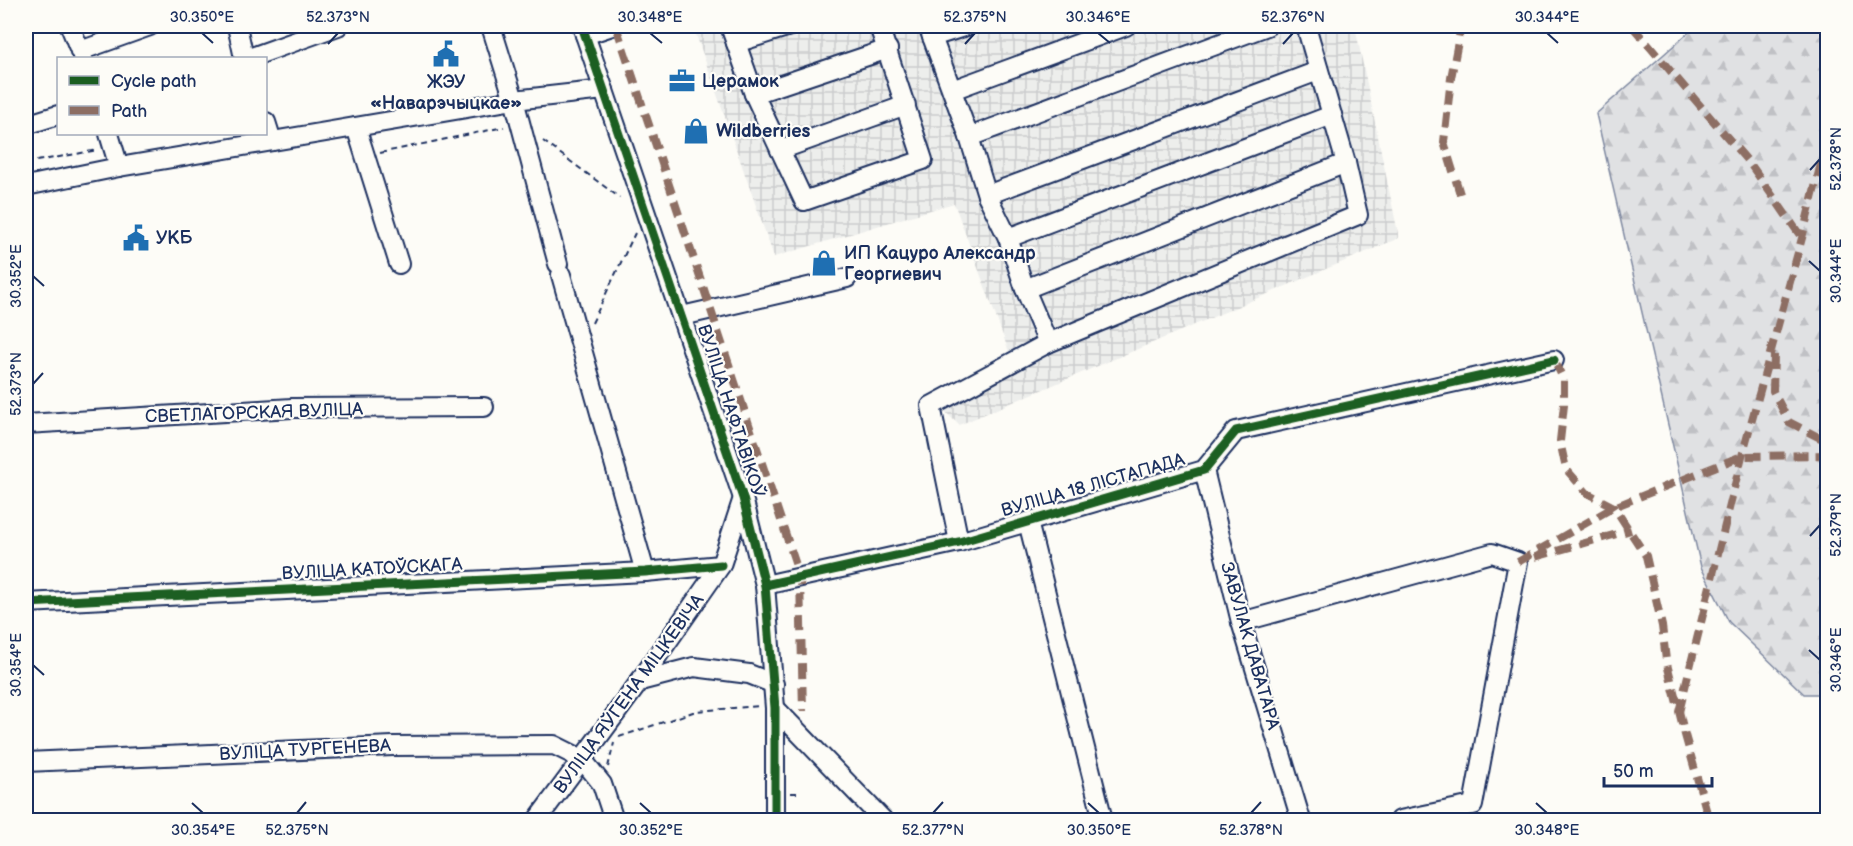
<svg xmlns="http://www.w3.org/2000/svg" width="1853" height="846" font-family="'Balsamiq Sans',sans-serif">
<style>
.industrial{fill:url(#industrial-grid)}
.forest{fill:url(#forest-firs);stroke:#7e88a0;stroke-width:1.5}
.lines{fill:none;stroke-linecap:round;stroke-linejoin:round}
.minor-casing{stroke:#1b2f5e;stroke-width:22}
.path{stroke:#1b2f5e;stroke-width:2;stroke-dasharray:6 4.5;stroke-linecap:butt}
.minor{stroke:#fdfcf7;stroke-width:18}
.quiet{stroke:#8d6e63;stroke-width:8;stroke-dasharray:15 8;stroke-linecap:butt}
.cycleway-casing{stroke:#fdfcf7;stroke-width:13}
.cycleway{stroke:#1b5e20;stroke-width:9}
.ticks{fill:none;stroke:#1b2f5e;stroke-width:2}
.labels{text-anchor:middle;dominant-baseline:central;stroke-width:4.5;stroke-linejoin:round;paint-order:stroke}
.poi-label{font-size:18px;font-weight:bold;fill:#1b2f5e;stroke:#fdfcf7;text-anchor:start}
.street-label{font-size:18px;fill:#1b2f5e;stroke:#fdfcf7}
.neatline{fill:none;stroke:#1b2f5e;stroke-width:2}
.ticks-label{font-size:15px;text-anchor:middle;fill:#1b2f5e}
</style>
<defs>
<pattern id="industrial-grid" width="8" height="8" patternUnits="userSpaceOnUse" patternTransform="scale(1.5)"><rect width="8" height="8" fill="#edeeec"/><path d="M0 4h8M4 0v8" fill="none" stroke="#cbcccd"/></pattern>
<pattern id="forest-firs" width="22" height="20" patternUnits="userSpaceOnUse" patternTransform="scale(1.5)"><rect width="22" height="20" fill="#e0e1e3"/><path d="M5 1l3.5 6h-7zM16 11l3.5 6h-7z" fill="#c0c1c5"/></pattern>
</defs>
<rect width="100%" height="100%" fill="#fdfcf7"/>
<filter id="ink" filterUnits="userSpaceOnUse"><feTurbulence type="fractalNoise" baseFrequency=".0167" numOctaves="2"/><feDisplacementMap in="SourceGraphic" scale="12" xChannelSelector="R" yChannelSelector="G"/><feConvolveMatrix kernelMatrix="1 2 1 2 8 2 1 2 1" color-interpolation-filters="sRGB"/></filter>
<g filter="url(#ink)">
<path class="industrial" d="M 693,26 L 1355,26 L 1399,238 L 959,425 L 930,397 L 1012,360 L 954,203 L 774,257 Z"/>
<path class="forest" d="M 1696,26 L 1827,26 L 1827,73 L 1821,98 L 1828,105 L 1827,694 L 1804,694 L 1729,622 L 1701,567 L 1596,114 Z"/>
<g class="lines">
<g class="minor-casing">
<g id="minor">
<path d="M 70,26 L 83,58"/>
<path d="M 237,26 L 244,58"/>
<path d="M 491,26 L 514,100 L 558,264"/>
<path d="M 582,26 L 743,498 L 765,585 L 775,708 L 775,820"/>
<path d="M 730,26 L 754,94 L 804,201 L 923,160 L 879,26"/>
<path d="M 928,26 L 969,137 L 987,195 L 1008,238 L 1025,289 L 1048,343 L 1358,215 L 1346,163 L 1306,26"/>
<path d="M 585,35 L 612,26"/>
<path d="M 932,37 L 967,26"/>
<path d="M 736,43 L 790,26"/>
<path d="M 80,51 L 150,26"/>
<path d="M 249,58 L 338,26"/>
<path d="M 952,90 L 1126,26"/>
<path d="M 754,94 L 888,49"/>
<path d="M 266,122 L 272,141"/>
<path d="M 26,125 L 58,115"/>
<path d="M 356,127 L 399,264"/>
<path d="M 109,134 L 119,167"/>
<path d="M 969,137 L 1267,26"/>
<path d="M 780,150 L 906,105"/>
<path d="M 26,186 L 119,167 L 514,100 L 604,90"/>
<path d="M 987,195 L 1318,71"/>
<path d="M 1008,238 L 1332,115"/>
<path d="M 561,275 L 645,572"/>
<path d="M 1025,289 L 1346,163"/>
<path d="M 682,316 L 847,278"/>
<path d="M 26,424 L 292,408 L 484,407"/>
<path d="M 1204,470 L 1241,622 L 1301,820"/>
<path d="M 1028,522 L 1103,820"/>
<path d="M 959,542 L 931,406 L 1048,343"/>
<path d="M 765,585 L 959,542 L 1204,470 L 1236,431 L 1554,360"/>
<path d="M 26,603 L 645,572 L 721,565"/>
<path d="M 1241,622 L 1492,553 L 1518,562 L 1473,805 L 1400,820"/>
<path d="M 640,681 L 694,667 L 749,674 L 774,684"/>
<path d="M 775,708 L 883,820"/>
<path d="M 26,762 L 393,746 L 554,745 L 582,759 L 602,784 L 614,820"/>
<path d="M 537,820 L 640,681 L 721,565 L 743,498"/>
</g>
</g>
<g class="path">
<path d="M 543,141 L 620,198"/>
<path d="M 380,153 L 504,127"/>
<path d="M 26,163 L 98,150"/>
<path d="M 592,323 L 635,233"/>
<path d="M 619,737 L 696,711 L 759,706"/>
<path d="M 608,767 L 614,743"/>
<path d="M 791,793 L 798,793"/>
</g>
<use href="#minor" class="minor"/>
<g class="quiet">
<path d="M 616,26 L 800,577 L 803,711"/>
<path d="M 1632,26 L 1751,165 L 1802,238"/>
<path d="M 1460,194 L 1444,142 L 1451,78 L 1461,26"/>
<path d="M 1774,355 L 1773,391 L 1789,422 L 1828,442"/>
<path d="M 1554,360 L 1564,380 L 1564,405 L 1560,441 L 1566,469 L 1587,493 L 1614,507 L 1646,556 L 1662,626 L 1666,660 L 1685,735 L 1709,820"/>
<path d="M 1535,557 L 1631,530"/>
<path d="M 1518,562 L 1614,507 L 1742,456 L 1828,455"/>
<path d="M 1679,712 L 1742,456 L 1802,238 L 1828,136"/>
</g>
<g class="cycleway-casing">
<g id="cycleway">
<path d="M 582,26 L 743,498 L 765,585 L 775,708 L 775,820"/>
<path d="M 765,585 L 959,542 L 1204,470 L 1236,431 L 1554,360"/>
<path d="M 26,603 L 645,572 L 721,565"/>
</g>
</g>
<use href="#cycleway" class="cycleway"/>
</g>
</g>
<path class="ticks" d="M 202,33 L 213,43M 650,33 L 662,43M 1098,33 L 1110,43M 1547,33 L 1558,43M 328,44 L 338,33M 965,44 L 975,33M 1283,44 L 1293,33M 1810,170 L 1820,159M 1809,261 L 1820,271M 33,276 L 44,286M 33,384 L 43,373M 1810,536 L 1820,525M 1809,650 L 1820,660M 33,665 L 44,675M 192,803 L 203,813M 640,803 L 651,813M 1088,803 L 1099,813M 1536,803 L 1547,813M 297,813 L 306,802M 933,813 L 943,802M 1251,813 L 1261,802"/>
<defs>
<g id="civic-bare" transform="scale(2.07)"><path d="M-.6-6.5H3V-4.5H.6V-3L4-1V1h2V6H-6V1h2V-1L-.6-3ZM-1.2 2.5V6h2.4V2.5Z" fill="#1f6fb2" stroke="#fdfcf7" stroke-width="2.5" paint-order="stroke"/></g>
<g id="office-bare" transform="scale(2.07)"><path d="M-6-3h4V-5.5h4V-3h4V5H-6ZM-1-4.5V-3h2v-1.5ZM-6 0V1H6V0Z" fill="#1f6fb2" stroke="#fdfcf7" stroke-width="2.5" paint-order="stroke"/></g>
<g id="shop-bare" transform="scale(2.07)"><path d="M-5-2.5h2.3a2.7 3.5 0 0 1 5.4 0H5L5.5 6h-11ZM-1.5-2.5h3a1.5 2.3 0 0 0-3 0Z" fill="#1f6fb2" stroke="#fdfcf7" stroke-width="2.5" paint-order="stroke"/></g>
</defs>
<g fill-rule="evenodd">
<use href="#civic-bare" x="446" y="54"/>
<use href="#office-bare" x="682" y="81"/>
<use href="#shop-bare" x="696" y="131"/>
<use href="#civic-bare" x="136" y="238"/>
<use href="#shop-bare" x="824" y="263"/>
</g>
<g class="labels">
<g class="poi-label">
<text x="702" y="81">Церамок</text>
<text x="446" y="82" text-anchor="middle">ЖЭУ<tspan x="446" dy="21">«Наварэчыцкае»</tspan></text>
<text x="716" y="131">Wildberries</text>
<text x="156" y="238">УКБ</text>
<text x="844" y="253">ИП Кацуро Александр<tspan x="844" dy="21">Георгиевич</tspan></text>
</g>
<g class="street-label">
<text transform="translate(731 411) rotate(72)">ВУЛІЦА НАФТАВІКОЎ</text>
<text transform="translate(254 413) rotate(-2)">СВЕТЛАГОРСКАЯ ВУЛІЦА</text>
<text transform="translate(1093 485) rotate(-16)">ВУЛІЦА 18 ЛІСТАПАДА</text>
<text transform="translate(372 569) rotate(-3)">ВУЛІЦА КАТОЎСКАГА</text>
<text transform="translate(1250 646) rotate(74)">ЗАВУЛАК ДАВАТАРА</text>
<text transform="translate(629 694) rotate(-54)">ВУЛІЦА ЯЎГЕНА МІЦКЕВІЧА</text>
<text transform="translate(305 750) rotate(-3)">ВУЛІЦА ТУРГЕНЕВА</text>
</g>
</g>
<rect width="1853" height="846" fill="none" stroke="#fdfcf7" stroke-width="66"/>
<rect x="57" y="57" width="210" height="78" fill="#fdfcf7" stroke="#a3aaba" stroke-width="1.5"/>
<rect x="69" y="76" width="30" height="9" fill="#1b5e20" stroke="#a3aaba" stroke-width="1.5"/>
<text x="111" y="87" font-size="18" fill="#1b2f5e">Cycle path</text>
<rect x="69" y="106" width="30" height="9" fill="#8d6e63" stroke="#a3aaba" stroke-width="1.5"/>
<text x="111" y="117" font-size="18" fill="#1b2f5e">Path</text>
<path d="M1604 777v9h108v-9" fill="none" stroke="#1b2f5e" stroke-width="3"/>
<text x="1613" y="777" font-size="18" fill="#1b2f5e" stroke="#fdfcf7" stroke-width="4.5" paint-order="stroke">50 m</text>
<rect x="33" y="33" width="1787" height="780" class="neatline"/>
<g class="ticks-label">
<text x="202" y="22">30.350°E</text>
<text x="338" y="22">52.373°N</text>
<text x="650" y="22">30.348°E</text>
<text x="975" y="22">52.375°N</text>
<text x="1098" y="22">30.346°E</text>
<text x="1293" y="22">52.376°N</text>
<text x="1547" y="22">30.344°E</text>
<text transform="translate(1836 159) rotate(-90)" y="5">52.378°N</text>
<text transform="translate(1836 271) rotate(-90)" y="5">30.344°E</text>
<text transform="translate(16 276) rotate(-90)" y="5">30.352°E</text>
<text transform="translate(16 384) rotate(-90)" y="5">52.373°N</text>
<text transform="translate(1836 525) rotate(-90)" y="5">52.379°N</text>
<text transform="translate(1836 660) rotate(-90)" y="5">30.346°E</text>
<text transform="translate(16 665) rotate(-90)" y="5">30.354°E</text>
<text x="203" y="835">30.354°E</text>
<text x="297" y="835">52.375°N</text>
<text x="651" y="835">30.352°E</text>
<text x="933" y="835">52.377°N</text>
<text x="1099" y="835">30.350°E</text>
<text x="1251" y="835">52.378°N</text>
<text x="1547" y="835">30.348°E</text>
</g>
</svg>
